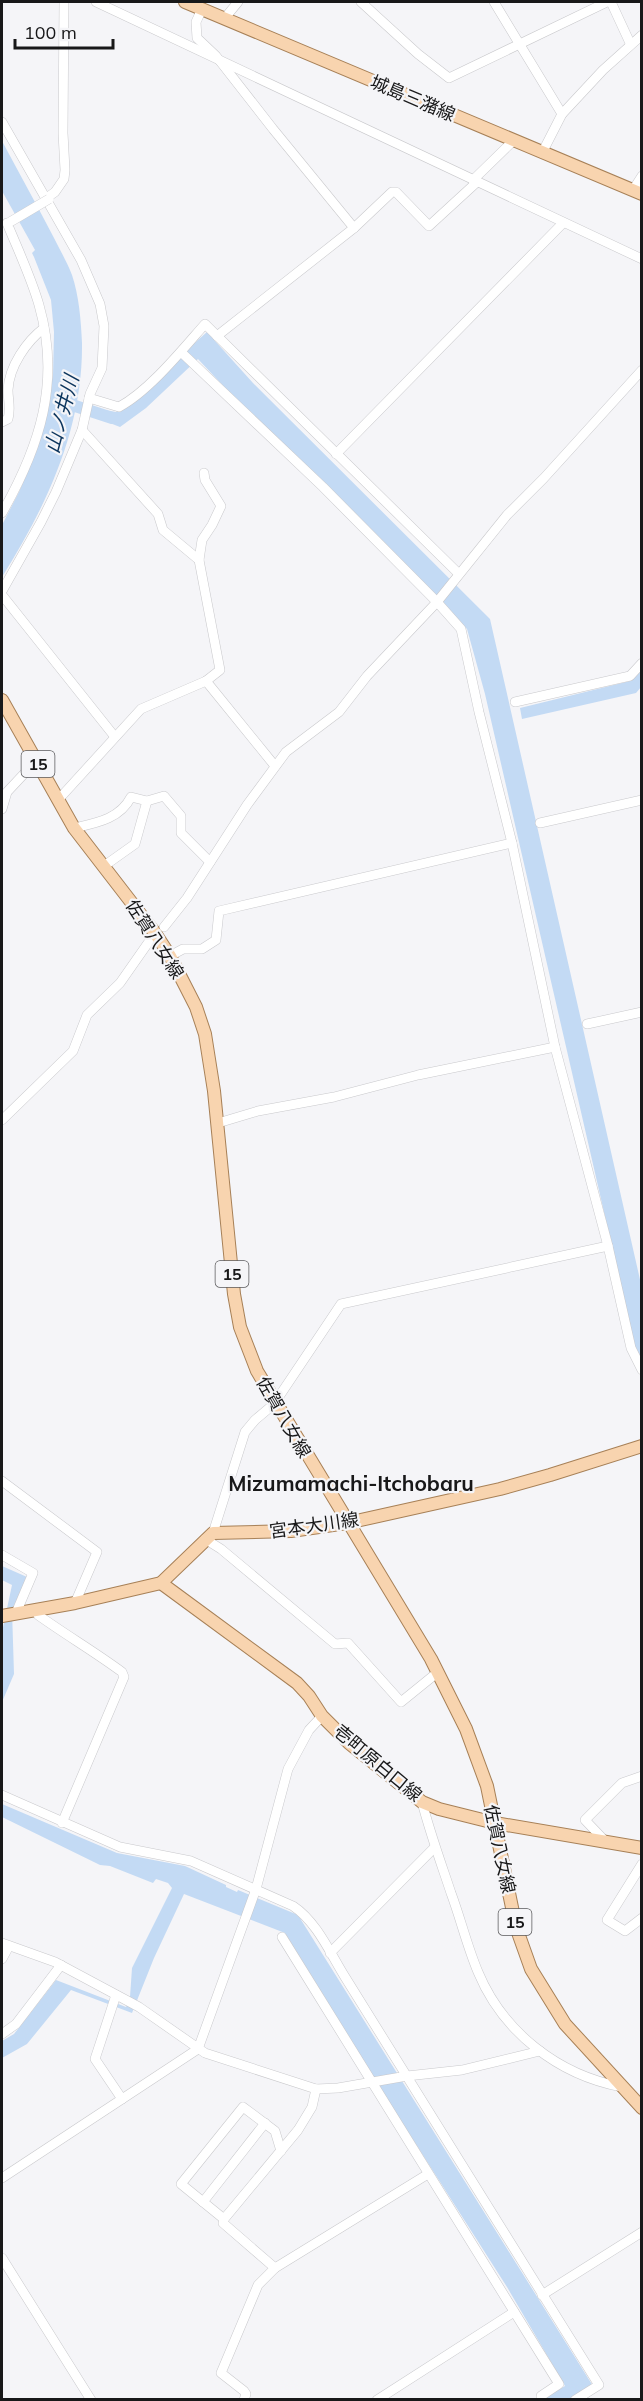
<svg xmlns="http://www.w3.org/2000/svg" width="643" height="2401" font-family="Mulish,'Noto Sans JP',sans-serif">
<style>
.water{fill:#c3daf4}
.lines{fill:none;stroke-linecap:round;stroke-linejoin:round}
.river{stroke:#c3daf4;stroke-width:12}
.minor-casing{stroke:#c9c9cc;stroke-width:10}
.major-casing{stroke:#a78057;stroke-width:14}
.minor{stroke:#fff;stroke-width:9}
.major{stroke:#f8d4af;stroke-width:12}
.minor-bridge-casing{stroke:#c9c9cc;stroke-width:10;stroke-linecap:butt}
.minor-bridge{stroke:#fff;stroke-width:9}
.labels{text-anchor:middle;dominant-baseline:central;stroke-width:4.5;stroke-linejoin:round;paint-order:stroke}
.shield{fill:#f5f5f8;stroke:#5a5a5c;stroke-width:1.5}
.shield-label{font-size:16px;font-weight:bold;fill:#181819}
.street-label{font-size:18px;fill:#181819;stroke:#f5f5f8}
.water-label{font-size:20px;font-style:italic;fill:#0c355d;stroke:#f5f5f8}
.quarter-label{font-size:21px;font-weight:bold;fill:#181819;stroke:#f5f5f8}
</style>
<rect width="100%" height="100%" fill="#f5f5f8"/>
<g class="water">
<path d="M 2,141 C 19,173 37,205 54,238 C 60,250 67,262 72,275 C 79,296 81,320 82,343 C 83,429 47,505 2,577 L 2,525 L 19,492 L 36,452 L 42,433 L 53,375 L 54,332 L 51,300 L 34,257 L 32,253 L 35,250 L 2,191 Z"/>
<path d="M 207,332 L 253,383 L 490,619 L 641,1284 L 641,1360 L 635,1347 L 485,694 L 467,629 L 257,422 L 198,359 L 146,408 L 120,427 L 97,418 L 99,409 L 116,412 Z"/>
<path d="M 641,668 L 641,687 L 636,693 L 522,719 L 520,708 L 630,681 Z"/>
<path d="M 2,1566 L 27,1577 L 12,1610 L 14,1674 L 2,1702 L 2,1632 L 12,1585 L 2,1580 Z"/>
<path d="M 2,1804 L 117,1853 L 185,1866 L 226,1885 L 226,1887 L 237,1892 L 238,1890 L 298,1915 L 593,2386 L 570,2399 L 543,2399 L 565,2386 L 507,2287 L 396,2113 L 285,1933 L 184,1894 L 154,1958 L 132,2013 L 71,1990 L 27,2044 L 2,2058 L 2,2041 L 14,2034 L 56,1980 L 126,2007 L 130,1997 L 132,1968 L 172,1888 L 168,1883 L 156,1879 L 153,1883 L 110,1866 L 100,1865 L 2,1817 Z"/>
</g>
<g class="lines">
<path class="river" d="M 66,403 L 112,418"/>
<g class="minor-casing">
<g id="minor">
<path d="M 96,2 L 642,259"/>
<path d="M 361,2 L 418,54 L 449,78 L 607,2"/>
<path d="M 494,2 L 562,114"/>
<path d="M 611,2 L 630,43"/>
<path d="M 202,9 L 196,22 L 197,38 L 216,56 L 273,129 L 354,228"/>
<path d="M 224,19 L 238,2"/>
<path d="M 2,122 L 81,260 L 100,304 L 104,326 L 102,368 L 90,394 L 82,430 L 56,492 L 41,522 L 2,591"/>
<path d="M 542,153 L 562,114 L 603,70 L 642,35"/>
<path d="M 473,180 L 513,141"/>
<path d="M 633,190 L 642,176"/>
<path d="M 45,199 L 55,192 L 64,179 L 65,170 L 63,133 L 64,2"/>
<path d="M 217,336 L 354,228 L 392,192 L 396,192 L 429,226 L 477,182"/>
<path d="M 181,352 L 323,487 L 437,602 L 461,629 L 479,712 L 512,843 L 555,1047 L 608,1246 L 631,1348 L 642,1370"/>
<path d="M 89,398 L 119,407 C 149,391 182,350 205,324 L 458,573"/>
<path d="M 2,422 L 8,419 C 11,408 8,400 8,390 C 9,366 27,341 44,328"/>
<path d="M 82,430 L 158,514 L 163,530 L 199,560"/>
<path d="M 336,454 L 563,223"/>
<path d="M 2,513 C 40,446 61,382 39,305 C 31,277 18,250 7,223"/>
<path d="M 2,595 L 115,737"/>
<path d="M 206,681 L 275,766"/>
<path d="M 515,702 L 630,676 L 642,663"/>
<path d="M 58,800 L 141,709 L 206,681 L 220,670 L 199,560 L 202,540 L 212,525 L 221,506 L 205,480 L 204,473"/>
<path d="M 2,809 L 7,792 L 36,761"/>
<path d="M 540,823 L 642,800"/>
<path d="M 74,828 C 96,823 120,819 131,797 L 147,801 L 164,796 L 181,816 L 181,833 L 210,862"/>
<path d="M 104,866 L 135,844 L 147,801"/>
<path d="M 164,927 L 187,898 L 247,805 L 286,752 L 339,712 L 367,676 L 437,602 L 507,515 L 544,478 L 642,370"/>
<path d="M 170,956 L 183,949 L 202,949 L 216,940 L 219,911 L 512,843"/>
<path d="M 587,1024 L 642,1012"/>
<path d="M 2,1120 L 73,1051 L 87,1015 L 120,983 L 155,933"/>
<path d="M 218,1123 L 258,1111 L 334,1097 L 418,1075 L 555,1047"/>
<path d="M 2,1481 L 97,1552 L 75,1603"/>
<path d="M 213,1533 L 245,1432 L 255,1420 L 274,1404 L 341,1304 L 608,1246"/>
<path d="M 205,1539 L 221,1549 L 335,1644 L 348,1643 L 401,1702 L 438,1672"/>
<path d="M 2,1555 L 33,1573 L 16,1613"/>
<path d="M 36,1610 L 38,1615 C 66,1635 95,1652 122,1672 L 124,1677 L 62,1823"/>
<path d="M 2,1795 L 120,1847 L 191,1861 L 293,1906 C 317,1922 330,1953 345,1977 L 599,2385 L 575,2400"/>
<path d="M 422,1802 C 430,1833 441,1863 451,1893 C 461,1920 467,1946 478,1972 C 503,2032 558,2075 622,2087"/>
<path d="M 606,1842 L 585,1820 L 622,1783 L 642,1776"/>
<path d="M 642,1864 L 607,1920 L 625,1931 L 642,1918"/>
<path d="M 282,1937 L 559,2384 L 541,2396 L 541,2400"/>
<path d="M 2,1943 L 55,1962 L 139,2007 L 205,2053 L 316,2089 L 338,2088 L 407,2076 L 462,2070 L 540,2051"/>
<path d="M 330,1953 L 434,1848"/>
<path d="M 2,1959 L 9,1946"/>
<path d="M 116,1995 L 95,2059 L 122,2099"/>
<path d="M 2,2034 L 16,2024 L 61,1965"/>
<path d="M 2,2178 L 198,2049 L 256,1889 L 288,1769 L 309,1730 L 322,1716"/>
<path d="M 203,2202 L 265,2123"/>
<path d="M 224,2219 L 298,2130 L 312,2107 L 316,2089"/>
<path d="M 2,2258 L 91,2400"/>
<path d="M 275,2268 L 223,2223 L 224,2219 L 181,2184 L 243,2107 L 275,2131 L 281,2151"/>
<path d="M 542,2295 L 642,2232"/>
<path d="M 244,2400 L 246,2394 L 244,2391 L 221,2373 L 258,2285 L 275,2268 L 428,2174"/>
<path d="M 377,2400 L 514,2312"/>
</g>
</g>
<g class="major-casing">
<g id="major">
<path d="M 185,2 L 642,194"/>
<path d="M 2,700 L 74,828 L 155,933 L 170,956 L 196,1007 L 205,1034 L 214,1091 L 234,1294 L 240,1327 L 257,1371 L 431,1659 L 466,1729 L 487,1786 L 516,1927 L 531,1969 L 565,2024 L 642,2108"/>
<path d="M 161,1583 L 297,1683 L 309,1696 L 322,1716 L 349,1743 L 422,1802 L 439,1809 L 495,1823 L 642,1848"/>
<path d="M 2,1616 L 75,1603 L 161,1583 L 213,1533 L 291,1531 L 347,1523 L 500,1489 L 550,1475 L 642,1446"/>
</g>
</g>
<use href="#minor" class="minor"/>
<use href="#major" class="major"/>
<g class="minor-bridge-casing">
<path id="minor-bridge" d="M 10,222 L 49,199"/>
</g>
<use href="#minor-bridge" class="minor-bridge"/>
</g>
<g class="labels">
<g class="shield">
<rect x="21.5" y="751" width="33" height="26" rx="4.5"/>
<rect x="215.5" y="1261" width="33" height="26" rx="4.5"/>
<rect x="498.5" y="1909" width="33" height="26" rx="4.5"/>
</g>
<g class="shield-label">
<text x="38" y="764">15</text>
<text x="232" y="1274">15</text>
<text x="515" y="1922">15</text>
</g>
<g class="street-label">
<text transform="translate(413 98) rotate(23)">城島三潴線</text>
<text transform="translate(155 939) rotate(57)">佐賀八女線</text>
<text transform="translate(284 1417) rotate(60)">佐賀八女線</text>
<text transform="translate(314 1525) rotate(-8)">宮本大川線</text>
<text transform="translate(378 1763) rotate(40)">壱町原白口線</text>
<text transform="translate(500 1849) rotate(78)">佐賀八女線</text>
</g>
<g class="water-label">
<text transform="translate(61 414) rotate(-75)">山ノ井川</text>
</g>
<g class="quarter-label">
<text x="351" y="1483">Mizumamachi-Itchobaru</text>
</g>
</g>
<rect width="643" height="2401" fill="none" stroke="#181819" stroke-width="6"/>
<path d="M15 39v9h98v-9" fill="none" stroke="#181819" stroke-width="3"/>
<text x="24" y="39" font-size="18" fill="#181819" stroke="#f5f5f8" stroke-width="4.5" paint-order="stroke">100 m</text>
</svg>
